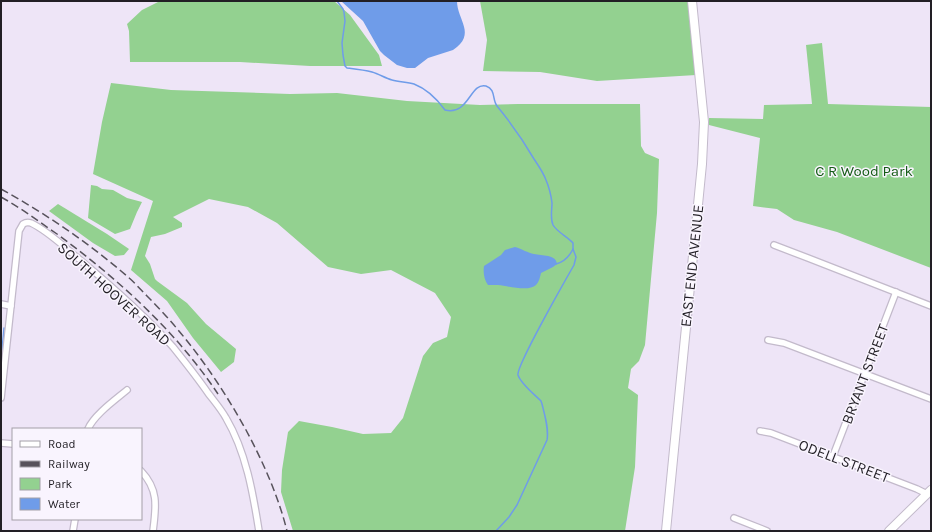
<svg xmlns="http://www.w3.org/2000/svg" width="932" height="532" font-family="Karla,sans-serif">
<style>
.green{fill:#93d190}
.water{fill:#6f9ce9}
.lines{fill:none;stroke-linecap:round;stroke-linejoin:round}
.stream{stroke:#6f9ce9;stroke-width:1.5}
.street-casing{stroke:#c3bacb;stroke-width:8}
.secondary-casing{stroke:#c3bacb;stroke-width:10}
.street{stroke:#fff;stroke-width:5.5}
.secondary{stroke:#fff;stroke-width:8}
.rail{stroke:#57525b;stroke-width:1.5;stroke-dasharray:8 4;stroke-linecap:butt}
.labels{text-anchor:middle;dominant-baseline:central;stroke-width:3;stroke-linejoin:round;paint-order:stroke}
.park-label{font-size:15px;fill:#145b15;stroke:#f9f4fe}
.street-label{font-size:15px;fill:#221f25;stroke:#f9f4fe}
</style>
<rect width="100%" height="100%" fill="#eee5f7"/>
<g class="green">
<path d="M 160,1 L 334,1 L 350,15 L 379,55 L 382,66 L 310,66 L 240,62 L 130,62 L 129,31 L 127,24 L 142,10 Z"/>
<path d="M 480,1 L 688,1 L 696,75 L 597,81 L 540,72 L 483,71 L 487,40 Z"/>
<path d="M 822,43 L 828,104 L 931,107 L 931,268 L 837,232 L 794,220 L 777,209 L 753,206 L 760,138 L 709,125 L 709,118 L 763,119 L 764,105 L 812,104 L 806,45 Z"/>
<path d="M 111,83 L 171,90 L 290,94 L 337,93 L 407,101 L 480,105 L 518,104 L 640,104 L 641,146 L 645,153 L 659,159 L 657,213 L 645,345 L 639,361 L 631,369 L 628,388 L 638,395 L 635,467 L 625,531 L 293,531 L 281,492 L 282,470 L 288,432 L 299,421 L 332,427 L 363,434 L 391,433 L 403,418 L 423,356 L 433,343 L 447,337 L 451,317 L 435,293 L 391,270 L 361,274 L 328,267 L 277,223 L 248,207 L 209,199 L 173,217 L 182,223 L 182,227 L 165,234 L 151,237 L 145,256 L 150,264 L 155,279 L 157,281 L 187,303 L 206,324 L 236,349 L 234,362 L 221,372 L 193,338 L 167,301 L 131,270 L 153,201 L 93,174 L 102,122 Z"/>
<path d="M 91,185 L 97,186 L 102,189 L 113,190 L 127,198 L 142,202 L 137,212 L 130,229 L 115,234 L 88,218 Z"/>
<path d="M 58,204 L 107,234 L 129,249 L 124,255 L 115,256 L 93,243 L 49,211 Z"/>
</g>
<g class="water">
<path d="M 341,1 L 457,1 C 457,20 477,34 453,50 L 428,58 L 415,68 L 407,68 L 397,65 L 384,55 L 380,51 L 363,21 Z"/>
<path d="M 515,247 C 522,249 528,253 534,254 C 542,256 556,254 557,264 L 553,267 L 541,273 C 540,277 539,282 536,285 C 529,292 508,286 498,285 C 495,285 492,285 488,285 C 484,280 483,272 484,266 L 501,255 L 505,250 Z"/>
</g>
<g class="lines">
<g class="stream">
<path d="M 337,1 L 343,9 L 344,12 L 345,21 L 342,43 L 343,55 L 345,66 L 347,68 C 355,69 364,70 372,72 C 379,74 385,78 392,80 C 399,82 407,82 414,84 C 427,89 437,99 445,110 C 469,116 470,82 486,86 C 496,89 492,100 497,106 C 511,123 523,140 534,159 C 538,165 543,172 546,180 C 549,187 551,195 552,203 C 552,210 550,218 553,225 C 557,232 568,237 573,243 L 573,249 L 576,257 L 574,265 C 566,279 516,367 518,375 C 521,384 534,394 541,401 L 542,404 C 545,416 549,429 547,440 L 517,505 L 509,517 L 496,531"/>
<path d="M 556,264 C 564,262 569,257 573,249"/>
<path d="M 2,350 L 4,328"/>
</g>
<g class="street-casing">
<g id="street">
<path d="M 774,245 L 808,258 L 931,306"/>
<path d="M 1,304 L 11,306"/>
<path d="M 768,340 L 784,343 L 931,399"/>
<path d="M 1,398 L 19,231 L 23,224 C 26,222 28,222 31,223 C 46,230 61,244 73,254 C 108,283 143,313 173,347 C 185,362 197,377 208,393 C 214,401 221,409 226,418 C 246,452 253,493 259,531"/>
<path d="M 88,429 C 94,415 115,400 127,390"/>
<path d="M 760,431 L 771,433 L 917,489 L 927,494"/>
<path d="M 1,443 L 13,444"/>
<path d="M 833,456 L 896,292"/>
<path d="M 141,471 C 159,490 156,507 153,531"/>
<path d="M 734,518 L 767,531"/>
<path d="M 73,531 L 75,519"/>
</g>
</g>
<g class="secondary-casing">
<g id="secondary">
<path d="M 666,531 L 702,164 L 704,122 L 692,1"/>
<path d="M 889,531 L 931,490"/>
</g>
</g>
<use href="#street" class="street"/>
<use href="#secondary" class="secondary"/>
<g class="rail">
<path d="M 1,189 C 46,214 89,243 128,277 C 135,283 141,290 147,296 C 187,336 219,381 246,430 C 263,462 278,495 287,531"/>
<path d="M 1,197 C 21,208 38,221 57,234 C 118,279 176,331 218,394"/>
</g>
</g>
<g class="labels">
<g class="park-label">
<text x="864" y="171">C R Wood Park</text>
</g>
<g class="street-label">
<text transform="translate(692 266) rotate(-84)">EAST END AVENUE</text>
<text transform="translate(114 294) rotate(42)">SOUTH HOOVER ROAD</text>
<text transform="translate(865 374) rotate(-69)">BRYANT STREET</text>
<text transform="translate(844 461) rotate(21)">ODELL STREET</text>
</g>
</g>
<rect width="932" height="532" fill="none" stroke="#221f25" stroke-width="4"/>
<rect x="12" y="428" width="130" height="92" fill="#f9f4fe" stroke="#a39fa7"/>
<rect x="20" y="441" width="20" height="6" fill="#ffffff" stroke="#a39fa7"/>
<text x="48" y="448" font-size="12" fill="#221f25">Road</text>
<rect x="20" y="461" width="20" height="6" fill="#57525b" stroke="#a39fa7"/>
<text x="48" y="468" font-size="12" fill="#221f25">Railway</text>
<rect x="20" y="478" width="20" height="12" fill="#93d190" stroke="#a39fa7"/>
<text x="48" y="488" font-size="12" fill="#221f25">Park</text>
<rect x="20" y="498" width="20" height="12" fill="#6f9ce9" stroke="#a39fa7"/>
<text x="48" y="508" font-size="12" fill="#221f25">Water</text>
</svg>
